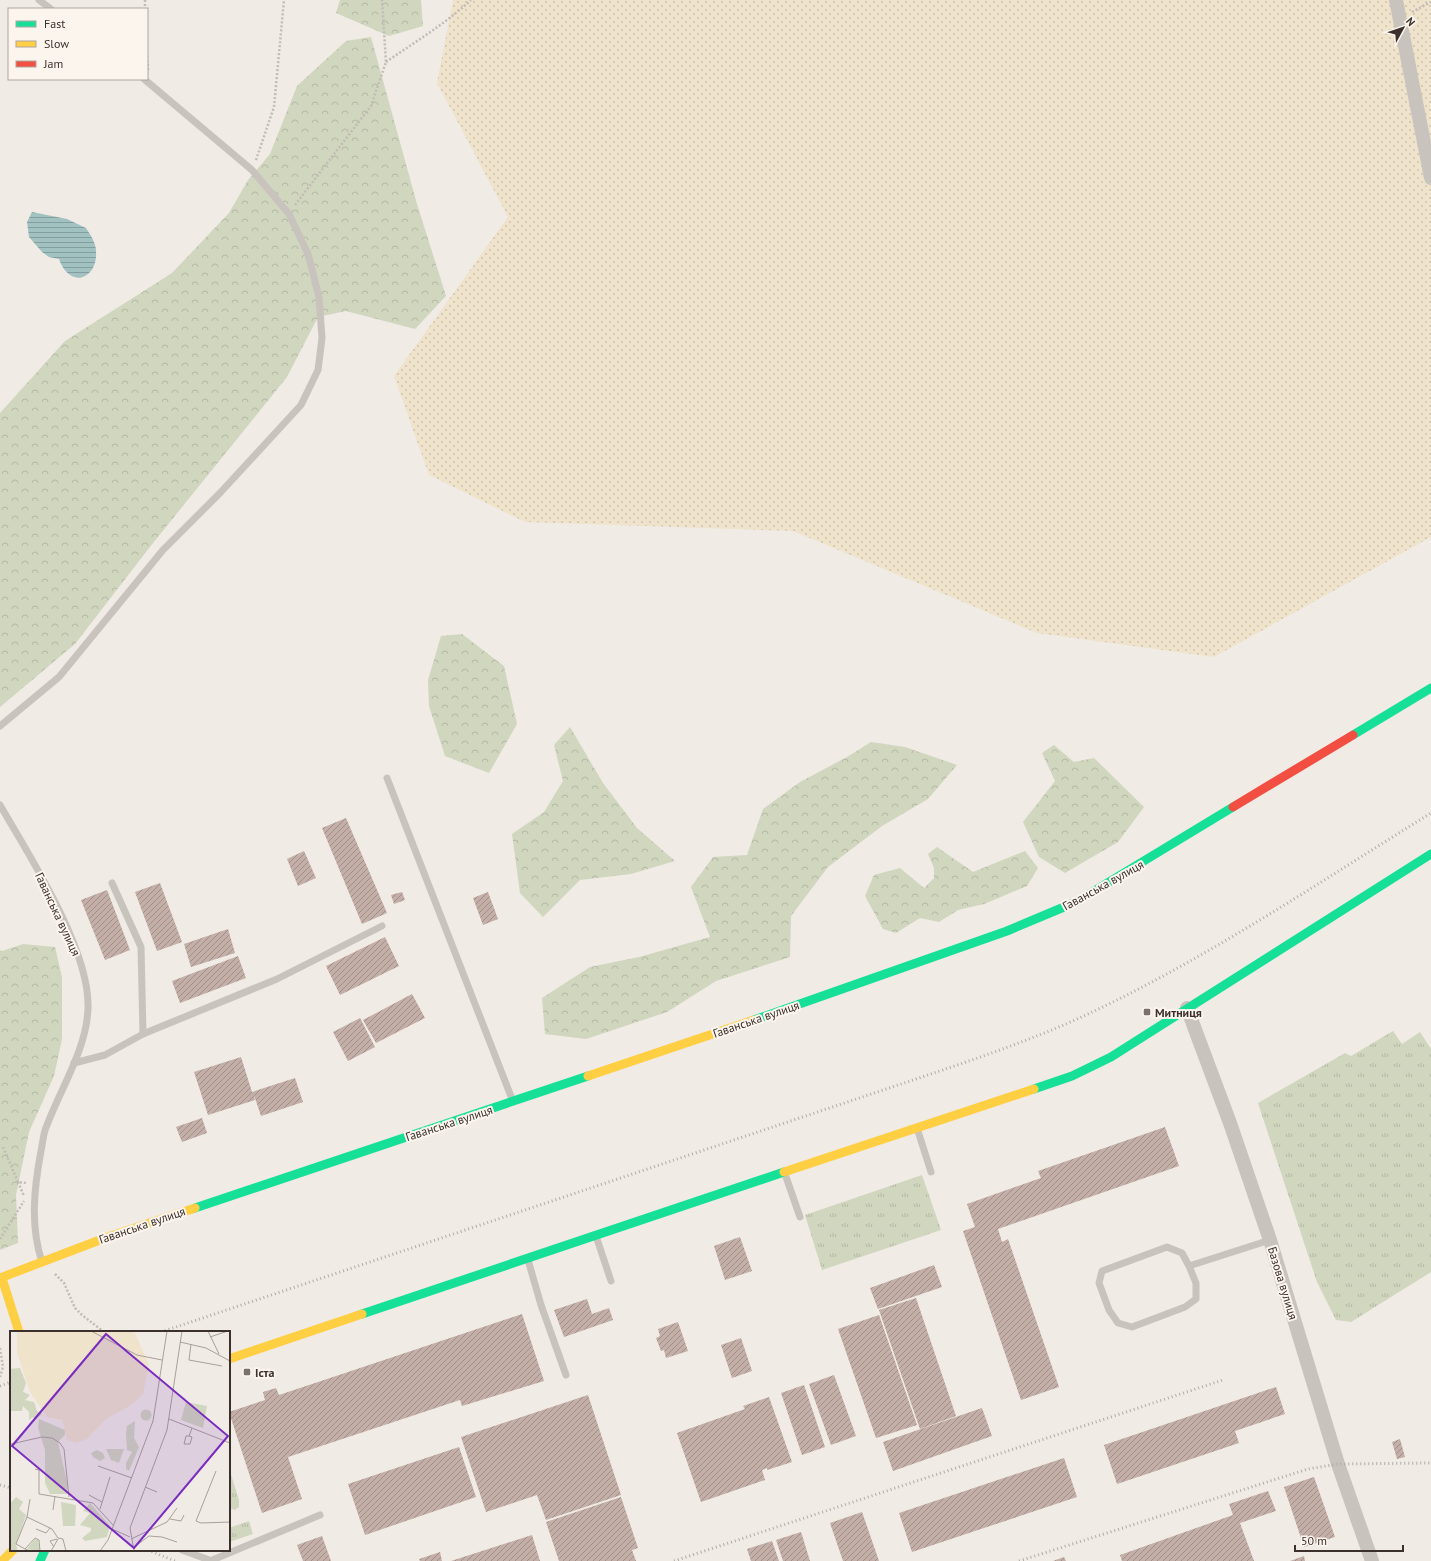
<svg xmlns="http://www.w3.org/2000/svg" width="1431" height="1561" font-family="'PT Sans',sans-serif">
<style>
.grass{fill:url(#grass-tufts)}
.forest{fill:url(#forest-crowns)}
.sand{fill:url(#sand-dots)}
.water{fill:url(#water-rules)}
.building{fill:url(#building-hatch)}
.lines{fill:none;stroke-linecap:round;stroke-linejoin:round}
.path{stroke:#c2bbb6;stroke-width:2.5;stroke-dasharray:2 2;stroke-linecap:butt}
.lane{stroke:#c9c3be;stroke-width:7}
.street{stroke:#c9c3be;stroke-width:14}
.fast{stroke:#16e098;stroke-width:9}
.slow{stroke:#ffcf43;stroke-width:9}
.jam{stroke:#f24e42;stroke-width:9}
.rail{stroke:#b1aca8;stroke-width:3;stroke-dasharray:1 3;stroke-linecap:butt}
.poi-dot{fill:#7a716c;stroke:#fbf5ee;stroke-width:1.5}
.labels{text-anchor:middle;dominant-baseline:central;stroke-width:4;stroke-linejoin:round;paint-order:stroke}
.street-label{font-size:12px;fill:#3b302b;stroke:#fbf5ee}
.poi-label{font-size:12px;font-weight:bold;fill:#3b302b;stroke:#fbf5ee;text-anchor:start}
.inset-road{fill:none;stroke:#a8a09b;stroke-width:1}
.view{fill:#7b2cbf;fill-opacity:0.15;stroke:#7b2cbf;stroke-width:2}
.inset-edge{fill:none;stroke:#3b302b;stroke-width:2}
</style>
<defs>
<pattern id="grass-tufts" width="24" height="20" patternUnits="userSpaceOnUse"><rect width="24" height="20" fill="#d1d6bf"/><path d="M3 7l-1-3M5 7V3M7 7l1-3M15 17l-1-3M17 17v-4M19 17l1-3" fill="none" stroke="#b4b8a4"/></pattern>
<pattern id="forest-crowns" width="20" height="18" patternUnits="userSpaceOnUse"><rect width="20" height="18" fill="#d1d6bf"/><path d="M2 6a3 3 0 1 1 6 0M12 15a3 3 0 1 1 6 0" fill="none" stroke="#b4b8a4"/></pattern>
<pattern id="sand-dots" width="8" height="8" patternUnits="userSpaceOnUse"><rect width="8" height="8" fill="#efe3cc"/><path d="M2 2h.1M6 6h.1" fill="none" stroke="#cec3af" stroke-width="1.8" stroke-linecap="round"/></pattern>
<pattern id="water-rules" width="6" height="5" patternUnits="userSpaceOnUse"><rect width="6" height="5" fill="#a1c2c1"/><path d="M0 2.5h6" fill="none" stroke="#849e9d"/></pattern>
<pattern id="building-hatch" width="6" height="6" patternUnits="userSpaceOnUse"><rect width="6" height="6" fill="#c3afa7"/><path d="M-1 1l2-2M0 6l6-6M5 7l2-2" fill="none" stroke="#a08f88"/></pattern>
</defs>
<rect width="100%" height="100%" fill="#f0ebe5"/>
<g class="grass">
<path d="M 1393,1031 L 1402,1044 L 1420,1032 L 1431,1049 L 1431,1272 L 1351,1322 L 1336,1320 L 1317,1282 L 1258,1103 L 1345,1053 L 1351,1056 Z"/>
<path d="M 922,1175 L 941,1230 L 822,1270 L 805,1215 Z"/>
<path d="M 229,1468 L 239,1500 L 239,1507 L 235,1510 L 229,1508 Z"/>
<path d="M 249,1521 L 253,1534 L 229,1542 L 229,1528 Z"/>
</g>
<g class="forest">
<path d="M 340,0 L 421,0 L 423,26 L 389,36 L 336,13 Z"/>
<path d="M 371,37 L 417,204 L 446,296 L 415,329 L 346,311 L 318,317 L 287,377 L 153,543 L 75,644 L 0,707 L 0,413 L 65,341 L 172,273 L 229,213 L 248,180 L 270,154 L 297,86 L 346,41 Z"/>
<path d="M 462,634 L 504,666 L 517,724 L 489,773 L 445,756 L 429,706 L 428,680 L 441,636 Z"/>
<path d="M 570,727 L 603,783 L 637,828 L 675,861 L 631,874 L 580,880 L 543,917 L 520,893 L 512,834 L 544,812 L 563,781 L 554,745 Z"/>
<path d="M 871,742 L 905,747 L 957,765 L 928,799 L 882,826 L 828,867 L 791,916 L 790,957 L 716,981 L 667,1012 L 586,1039 L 545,1034 L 542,998 L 590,967 L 639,957 L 710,937 L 691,887 L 713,857 L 747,855 L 763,809 L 800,782 L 847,757 Z"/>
<path d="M 1054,745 L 1074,762 L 1094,758 L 1144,807 L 1118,842 L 1065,873 L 1039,857 L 1023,822 L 1055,781 L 1042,753 Z"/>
<path d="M 937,847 L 973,872 L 1025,851 L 1038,868 L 1027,886 L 984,904 L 958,910 L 939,922 L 920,918 L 896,933 L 883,929 L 865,896 L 874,875 L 900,868 L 924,888 L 934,878 L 934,868 L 928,854 Z"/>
<path d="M 23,944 L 55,947 L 62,977 L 62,1039 L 54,1076 L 29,1132 L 16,1195 L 18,1243 L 0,1250 L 0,950 L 2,951 Z"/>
</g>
<path class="sand" d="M 453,0 L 1431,0 L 1431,537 L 1214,657 L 1037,633 L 793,531 L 525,522 L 429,475 L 394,376 L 508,217 L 437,83 Z"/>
<path class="water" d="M 32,212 L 67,219 L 86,228 C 90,234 96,243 96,251 C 98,280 69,289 59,259 L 49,257 L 42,252 L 29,237 L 27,222 Z"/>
<g class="building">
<path d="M 346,818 L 387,913 L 362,924 L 322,828 Z"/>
<path d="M 304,851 L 316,878 L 298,886 L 287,859 Z"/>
<path d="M 160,883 L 182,942 L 157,951 L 135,892 Z"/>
<path d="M 107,890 L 130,950 L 105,960 L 81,900 Z"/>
<path d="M 402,892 L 405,900 L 394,904 L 391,895 Z"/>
<path d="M 488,892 L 498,919 L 483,925 L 473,898 Z"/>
<path d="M 228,929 L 235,953 L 191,967 L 184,944 Z"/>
<path d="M 385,937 L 399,966 L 340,995 L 326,966 Z"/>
<path d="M 238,956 L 246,978 L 180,1003 L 172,981 Z"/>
<path d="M 412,994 L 425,1018 L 376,1043 L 363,1020 Z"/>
<path d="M 360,1018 L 375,1047 L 348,1061 L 333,1032 Z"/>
<path d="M 241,1057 L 252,1092 L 295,1078 L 303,1102 L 261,1116 L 254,1095 L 255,1100 L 208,1115 L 194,1072 Z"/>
<path d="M 202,1118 L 207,1133 L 182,1142 L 176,1127 Z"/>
<path d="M 1165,1127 L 1179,1166 L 998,1229 L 1002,1242 L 1008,1239 L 1059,1387 L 1021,1400 L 963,1231 L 975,1227 L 967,1204 L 1041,1178 L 1038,1171 Z"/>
<path d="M 740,1237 L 752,1271 L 725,1280 L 714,1246 Z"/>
<path d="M 934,1265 L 942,1287 L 878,1309 L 870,1288 Z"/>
<path d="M 916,1298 L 956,1416 L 920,1429 L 879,1310 Z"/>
<path d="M 587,1299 L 592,1314 L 609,1308 L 613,1320 L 564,1337 L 554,1310 Z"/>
<path d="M 522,1314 L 544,1381 L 462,1406 L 460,1400 L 288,1457 L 302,1499 L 262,1513 L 229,1412 L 265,1400 L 263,1392 L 276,1388 L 279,1395 Z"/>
<path d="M 879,1315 L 917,1425 L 876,1438 L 838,1329 Z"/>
<path d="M 678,1322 L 688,1351 L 666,1358 L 664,1350 L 661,1351 L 656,1338 L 660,1336 L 658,1329 Z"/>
<path d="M 741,1338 L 752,1371 L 732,1378 L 721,1345 Z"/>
<path d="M 834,1375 L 856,1436 L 831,1445 L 809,1384 Z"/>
<path d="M 804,1385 L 825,1447 L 802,1455 L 781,1393 Z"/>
<path d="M 1276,1387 L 1285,1414 L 1235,1431 L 1239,1443 L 1117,1484 L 1104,1445 Z"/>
<path d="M 588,1395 L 621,1495 L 546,1520 L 537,1495 L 486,1512 L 461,1437 Z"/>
<path d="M 769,1397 L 792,1462 L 767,1470 L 767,1468 L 762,1470 L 765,1480 L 701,1502 L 677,1433 L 745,1409 L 743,1406 Z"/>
<path d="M 982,1408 L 992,1436 L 893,1471 L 883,1442 Z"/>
<path d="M 1400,1439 L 1405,1457 L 1397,1459 L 1392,1442 Z"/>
<path d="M 459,1447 L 476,1497 L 365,1535 L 348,1484 Z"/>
<path d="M 1064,1458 L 1077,1497 L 912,1552 L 899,1513 Z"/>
<path d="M 1314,1477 L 1335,1537 L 1304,1547 L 1284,1487 Z"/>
<path d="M 1268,1491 L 1276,1511 L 1240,1523 L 1254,1561 L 1122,1561 L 1120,1555 L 1233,1515 L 1229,1504 Z"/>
<path d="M 621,1497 L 638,1548 L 632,1550 L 636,1561 L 559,1561 L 546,1522 Z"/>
<path d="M 862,1512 L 879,1561 L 843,1561 L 830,1523 Z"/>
<path d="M 801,1532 L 810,1561 L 783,1561 L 776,1540 Z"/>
<path d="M 532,1535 L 540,1561 L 451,1561 Z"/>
<path d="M 322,1536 L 331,1561 L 303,1561 L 297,1545 Z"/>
<path d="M 772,1541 L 779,1561 L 751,1561 L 747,1549 Z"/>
<path d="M 440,1552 L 442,1561 L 420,1561 L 419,1559 Z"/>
<path d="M 1304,1556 L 1305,1561 L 1290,1561 Z"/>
<path d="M 1064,1557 L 1066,1561 L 1053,1561 Z"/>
</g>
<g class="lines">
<g class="path">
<path d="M 145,0 L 145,9"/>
<path d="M 1412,12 L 1431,2"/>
<path d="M 147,56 L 148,70"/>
<path d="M 386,62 C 415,42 445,24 471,0"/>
<path d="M 256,160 L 274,107 L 284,0"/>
<path d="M 295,205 L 371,106 L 386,62 L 382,0"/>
<path d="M 3,1147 L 18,1182 L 27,1183"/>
<path d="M 18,1182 L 24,1196"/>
<path d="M 0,1239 L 24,1201"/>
<path d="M 55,1274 L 64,1283 L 75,1308 L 82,1315 L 104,1332"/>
<path d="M 0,1348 L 3,1367 L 0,1377"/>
</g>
<g class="lane">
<path d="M 39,0 L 51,9"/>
<path d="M 0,726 L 59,677 L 163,550 L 220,493 L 301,405 L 318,370 L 322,338 L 319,297 L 308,254 L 289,214 L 252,170 L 144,79"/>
<path d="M 387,778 L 512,1099"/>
<path d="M 0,805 C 30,857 90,949 88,1008 C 87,1048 61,1088 47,1125 C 43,1133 43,1143 41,1151 C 34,1188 30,1226 42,1262"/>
<path d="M 112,883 L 141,947 L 143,1034"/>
<path d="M 74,1063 L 105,1055 L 143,1034 L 277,979 L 382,926"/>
<path d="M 917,1128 L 931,1172"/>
<path d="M 785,1174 L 800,1217"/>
<path d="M 596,1236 L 611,1281"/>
<path d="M 528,1260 L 541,1305 L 566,1375"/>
<path d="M 1189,1266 L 1182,1253 L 1167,1247 L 1102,1271 L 1099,1283 L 1109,1310 L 1118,1323 L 1132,1327 L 1185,1307 L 1196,1299 L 1196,1283 L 1189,1266 L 1270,1240"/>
<path d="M 182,1550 L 212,1561"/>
<path d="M 210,1561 L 320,1515"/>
</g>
<g class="street">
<path d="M 1396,0 L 1431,178"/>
<path d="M 1187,1008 L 1230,1123 L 1270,1240 L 1338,1464 L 1372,1561"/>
</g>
<g class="fast">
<path d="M 1353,735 L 1431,688"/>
<path d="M 754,1020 L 1007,931 L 1076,902 L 1233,807"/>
<path d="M 1034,1089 L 1072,1076 L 1111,1057 L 1431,854"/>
<path d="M 195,1208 L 588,1076"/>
<path d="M 362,1314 L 784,1172"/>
<path d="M 40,1561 L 45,1550"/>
</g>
<g class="slow">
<path d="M 588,1076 L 754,1020"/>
<path d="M 784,1172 L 1034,1089"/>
<path d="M 0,1278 L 105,1238 L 195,1208"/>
<path d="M 2,1278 L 19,1332"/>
<path d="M 229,1359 L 362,1314"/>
<path d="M 2,1561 L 13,1550"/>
</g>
<path class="jam" d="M 1233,807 L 1353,735"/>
<g class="rail">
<path d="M 161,1332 L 919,1078 C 975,1059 1032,1040 1086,1015 C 1206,959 1318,883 1431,813"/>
<path d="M 0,1386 L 11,1382"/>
<path d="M 0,1485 L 11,1488"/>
<path d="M 148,1550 L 175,1561"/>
<path d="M 674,1561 L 1223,1380"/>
<path d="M 1019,1561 L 1308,1469 L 1338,1464 L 1431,1463"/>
</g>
</g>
<g class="poi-dot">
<rect x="1143" y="1008" width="8" height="8" rx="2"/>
<rect x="243" y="1368" width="8" height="8" rx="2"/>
</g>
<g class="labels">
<g class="street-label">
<text transform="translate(1103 885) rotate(-29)">Гаванська вулиця</text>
<text transform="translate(58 914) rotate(65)">Гаванська вулиця</text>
<text transform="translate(756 1019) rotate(-19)">Гаванська вулиця</text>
<text transform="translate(449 1123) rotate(-18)">Гаванська вулиця</text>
<text transform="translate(142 1225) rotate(-19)">Гаванська вулиця</text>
<text transform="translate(1283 1283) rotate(73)">Базова вулиця</text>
</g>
<g class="poi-label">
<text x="1155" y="1012">Митниця</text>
<text x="255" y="1372">Іста</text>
</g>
</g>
<g transform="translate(10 1331)">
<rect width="220" height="220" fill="#f0ebe5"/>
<path d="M 176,71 L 197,75 L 193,97 L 171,89 ZM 25,208 L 28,209 L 30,220 L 17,218 Z" fill="#d1d6bf"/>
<path d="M 10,37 L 16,52 L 13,61 L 20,64 L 15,69 L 24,71 L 27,80 L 32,83 L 25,89 L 23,86 L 19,89 L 19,81 L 13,75 L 12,80 L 0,80 L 0,38 ZM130.5 84a5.5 5.5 0 1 1 11 0a5.5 5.5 0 1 1-11 0ZM 29,88 L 55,99 L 55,104 L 48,111 L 57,151 L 57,163 L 40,163 L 35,152 L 35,119 L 28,97 ZM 125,90 L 124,107 L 129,116 L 119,140 L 116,138 L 116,132 L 122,121 L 117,119 L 116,103 L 117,95 ZM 96,118 L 114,118 L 109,132 L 101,129 ZM 87,119 L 93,122 L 95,127 L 90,130 L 83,126 L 81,122 ZM 6,166 L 13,171 L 9,178 L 16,184 L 6,214 L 8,220 L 0,220 L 0,173 ZM 80,172 L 100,195 L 97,206 L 75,210 L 72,207 L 81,200 L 81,197 L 70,194 L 80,182 L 73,180 Z" fill="#d1d6bf"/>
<path d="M 7,0 L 124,0 L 139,34 L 133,63 L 120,75 L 96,88 L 77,108 L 67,112 L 57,109 L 52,89 L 37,86 L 20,61 L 7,21 Z" fill="#efe3cc"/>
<path d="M 51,171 L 66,174 L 65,195 L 53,195 Z" fill="#d1d6bf"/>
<path class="inset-road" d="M 81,0 L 127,24 L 152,29M 198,0 L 209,23M 200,6 L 218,0M 170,11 L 196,17 L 220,30M 181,13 L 179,29 L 212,35M 159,88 L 220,112M 179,105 L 176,105 L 174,113 L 180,113 L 182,106 L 179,105 L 182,97M 1,113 L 32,106 L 42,107 L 50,112 L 54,118 L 59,166M 88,135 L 122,147M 25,138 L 29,139 L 29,163 L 83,172 L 103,194M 206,140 L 186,190 L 191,192 L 220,191M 135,156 L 147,161M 79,164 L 92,171M 90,178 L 100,146M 43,179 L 45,165M 17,186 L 20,168M 160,188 L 171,190 L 174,184M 26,198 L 36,202 L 40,197 L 42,198 L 48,207 L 53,208 L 56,220M 102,198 L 120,206M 121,208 L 157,191 L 167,177M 127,214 L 139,205 L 152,206 L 167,211M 44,216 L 40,210 L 47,208M 15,218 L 6,213 L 17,186 L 40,197M 20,220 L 15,218 L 25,207 L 29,209 L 30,220M 41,220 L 48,208M 90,220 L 98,209 L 143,90 L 157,0M 124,220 L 120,197 L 157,99 L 172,0"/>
<path class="view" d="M 96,3 L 218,105 L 124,217 L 2,115 Z"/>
<rect width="220" height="220" class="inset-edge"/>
</g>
<rect x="8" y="8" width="140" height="72" fill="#fbf5ee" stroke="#aea6a0"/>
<rect x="16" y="21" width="20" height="6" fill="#16e098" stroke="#aea6a0"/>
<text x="44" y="28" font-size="12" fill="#3b302b">Fast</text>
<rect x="16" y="41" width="20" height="6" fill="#ffcf43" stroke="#aea6a0"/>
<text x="44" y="48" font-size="12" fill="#3b302b">Slow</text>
<rect x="16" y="61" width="20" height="6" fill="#f24e42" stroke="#aea6a0"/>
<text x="44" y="68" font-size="12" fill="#3b302b">Jam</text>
<g transform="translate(1403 28) rotate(50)" stroke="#fbf5ee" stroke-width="3" paint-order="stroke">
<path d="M0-3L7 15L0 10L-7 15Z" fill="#3b302b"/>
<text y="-6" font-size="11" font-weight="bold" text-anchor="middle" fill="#3b302b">N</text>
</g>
<path d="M1295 1545v6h108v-6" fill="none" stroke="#3b302b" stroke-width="2"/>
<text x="1301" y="1545" font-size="12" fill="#3b302b" stroke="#fbf5ee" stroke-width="3" paint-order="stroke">50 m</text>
</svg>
